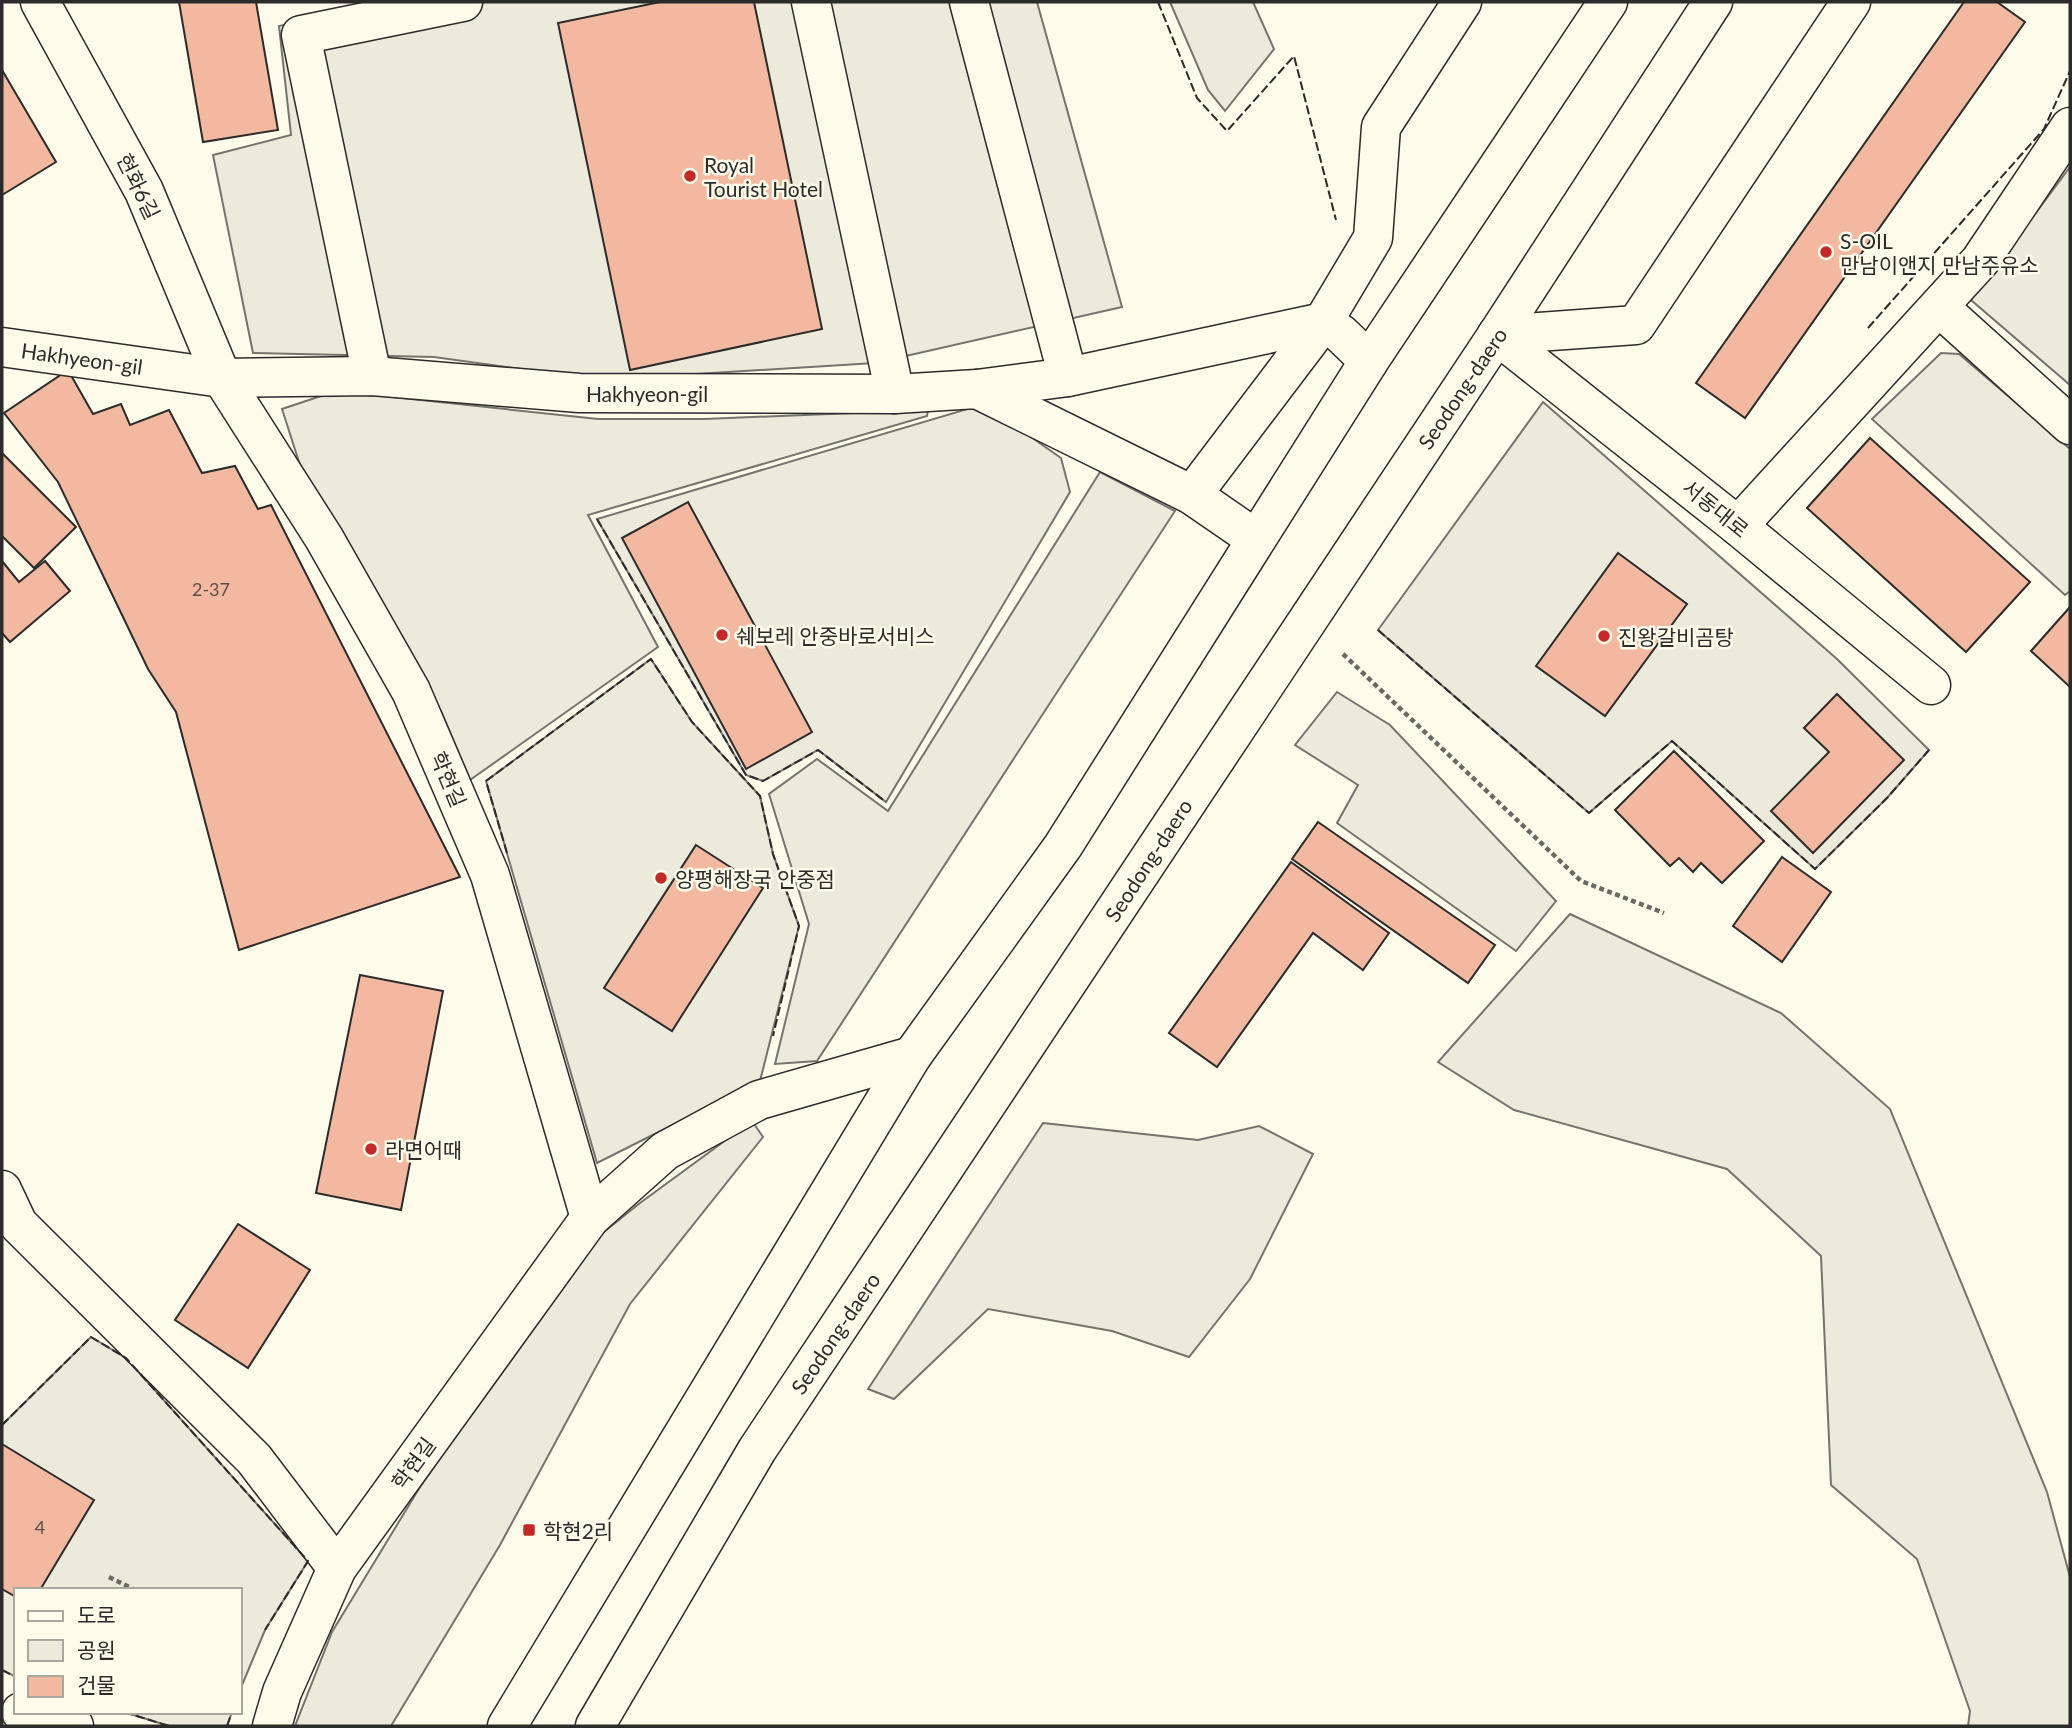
<svg xmlns="http://www.w3.org/2000/svg" width="2072" height="1728" font-family="Lato,'Noto Sans KR',sans-serif">
<style>
.green{fill:#ecebdb;stroke:#74746e;stroke-width:2}
.parking{fill:#eceadb;stroke:#74746e;stroke-width:2}
.building{fill:#f2b8a0;stroke:#2b2b2b;stroke-width:2}
.lines{fill:none;stroke-linecap:round;stroke-linejoin:round}
.minor-casing{stroke:#2b2b2b;stroke-width:41}
.major-casing{stroke:#2b2b2b;stroke-width:41}
.path{stroke:#6a6964;stroke-width:4.5;stroke-dasharray:5 3.5;stroke-linecap:butt}
.minor{stroke:#fdfbea;stroke-width:38}
.major{stroke:#fdfbea;stroke-width:38}
.fence{stroke:#2b2b2b;stroke-width:2;stroke-dasharray:9 3.5;stroke-linecap:butt}
.poi-dot{fill:#c62828;stroke:#fdfbea;stroke-width:2.5}
.labels{text-anchor:middle;dominant-baseline:central;stroke-width:5;stroke-linejoin:round;paint-order:stroke}
.number-label{font-size:18px;fill:#5d4e48}
.poi-label{font-size:21px;fill:#2b2b2b;stroke:#fdfbea;text-anchor:start}
.street-label{font-size:21px;fill:#2b2b2b;stroke:#fdfbea}
</style>
<rect width="100%" height="100%" fill="#fdfbea"/>
<g class="green">
<path d="M 2070,167 L 2070,385 L 1971,300 Z"/>
<path d="M 1941,353 L 1959,354 L 2070,449 L 2070,591 L 2065,595 L 1872,419 Z"/>
<path d="M 336,391 L 598,419 L 705,419 L 928,410 L 927,416 L 588,515 L 658,647 L 470,780 L 441,711 L 309,493 L 282,409 Z"/>
<path d="M 1100,472 L 1175,511 L 817,1061 L 775,1064 L 809,924 L 769,794 L 817,759 L 888,811 Z"/>
<path d="M 1337,692 L 1390,725 L 1556,901 L 1516,951 L 1337,823 L 1358,785 L 1295,745 Z"/>
<path d="M 1570,914 L 1781,1013 L 1890,1109 L 2047,1492 L 2070,1577 L 2070,1726 L 1968,1726 L 1970,1711 L 1917,1559 L 1831,1485 L 1821,1256 L 1727,1169 L 1514,1110 L 1438,1062 Z"/>
<path d="M 752,1121 L 763,1137 L 630,1304 L 500,1545 L 391,1726 L 295,1726 L 332,1632 L 420,1487 L 554,1294 L 599,1236 L 640,1203 Z"/>
<path d="M 1043,1123 L 1198,1140 L 1259,1126 L 1313,1154 L 1250,1279 L 1189,1357 L 1112,1331 L 988,1309 L 894,1399 L 868,1389 Z"/>
</g>
<g class="parking">
<path d="M 392,2 L 1037,2 L 1122,307 L 875,363 L 599,380 L 434,357 L 253,353 L 213,155 L 291,135 L 279,26 Z"/>
<path d="M 1170,2 L 1253,2 L 1274,49 L 1225,111 L 1208,90 Z"/>
<path d="M 1543,402 L 1837,659 L 1929,750 L 1887,798 L 1815,869 L 1672,741 L 1589,813 L 1378,630 Z"/>
<path d="M 984,404 L 1061,458 L 1070,492 L 886,802 L 818,750 L 763,781 L 746,775 L 597,519 Z"/>
<path d="M 651,659 L 692,722 L 760,796 L 773,854 L 799,926 L 760,1081 L 597,1163 L 486,781 Z"/>
<path d="M 91,1337 L 126,1358 L 308,1561 L 265,1630 L 240,1690 L 240,1590 L 16,1590 L 16,1677 L 2,1670 L 2,1425 Z"/>
<path d="M 124,1712 L 232,1712 L 227,1726 L 169,1726 Z"/>
</g>
<g class="building">
<path d="M 179,2 L 256,2 L 278,130 L 203,142 Z"/>
<path d="M 660,2 L 754,2 L 822,329 L 630,370 L 558,23 Z"/>
<path d="M 1964,2 L 1997,2 L 2025,22 L 1745,418 L 1696,383 Z"/>
<path d="M 2,70 L 56,162 L 2,195 Z"/>
<path d="M 68,370 L 93,414 L 121,404 L 130,425 L 169,410 L 202,473 L 235,466 L 258,509 L 271,505 L 460,877 L 239,950 L 176,712 L 148,669 L 58,482 L 4,413 Z"/>
<path d="M 1870,438 L 2030,582 L 1966,652 L 1807,508 Z"/>
<path d="M 2,453 L 76,527 L 34,568 L 2,536 Z"/>
<path d="M 688,502 L 812,732 L 746,769 L 622,538 Z"/>
<path d="M 1618,553 L 1687,604 L 1605,716 L 1536,666 Z"/>
<path d="M 2,561 L 19,582 L 45,561 L 70,591 L 10,642 L 2,633 Z"/>
<path d="M 2070,607 L 2070,687 L 2031,651 Z"/>
<path d="M 1837,694 L 1904,760 L 1813,853 L 1771,811 L 1829,752 L 1804,728 Z"/>
<path d="M 1674,751 L 1764,841 L 1722,883 L 1701,863 L 1693,872 L 1679,858 L 1670,866 L 1615,810 Z"/>
<path d="M 1318,822 L 1495,945 L 1468,983 L 1292,859 Z"/>
<path d="M 696,845 L 763,888 L 672,1031 L 604,988 Z"/>
<path d="M 1782,857 L 1831,892 L 1782,962 L 1733,926 Z"/>
<path d="M 1291,862 L 1389,933 L 1363,970 L 1313,933 L 1217,1067 L 1169,1033 Z"/>
<path d="M 360,975 L 443,991 L 401,1210 L 316,1193 Z"/>
<path d="M 238,1224 L 310,1270 L 248,1368 L 175,1320 Z"/>
<path d="M 2,1444 L 94,1500 L 40,1590 L 16,1590 L 16,1597 L 2,1589 Z"/>
</g>
<g class="lines">
<g class="minor-casing">
<g id="minor">
<path d="M 40,2 L 144,191 L 222,378 L 324,538 L 411,691 L 490,875 L 590,1218"/>
<path d="M 811,2 L 895,394"/>
<path d="M 969,2 L 1068,377"/>
<path d="M 1939,307 L 2070,425"/>
<path d="M 1497,335 L 1738,526 L 1931,685"/>
<path d="M 1497,335 L 1636,325 L 1851,2"/>
<path d="M 2,347 L 222,378 L 372,376 L 579,393 L 895,394 L 977,389 L 1192,495 L 1256,539"/>
<path d="M 372,376 L 301,35 L 463,2"/>
<path d="M 977,389 L 1068,377 L 1323,322 L 1341,334 L 1369,361"/>
<path d="M 1192,495 L 1323,322 L 1373,238 L 1381,127 L 1462,2"/>
<path d="M 1738,526 L 1980,261 L 2070,127"/>
<path d="M 2,1190 L 18,1224 L 254,1459 L 337,1568"/>
<path d="M 21,1712 L 74,1726"/>
<path d="M 272,1726 L 282,1692 L 337,1568 L 590,1218 L 665,1151 L 759,1100 L 912,1056"/>
</g>
</g>
<g class="major-casing">
<g id="major">
<path d="M 507,1726 L 912,1056 L 1063,846 L 1369,361 L 1608,2"/>
<path d="M 595,1726 L 757,1450 L 1497,335 L 1713,2"/>
</g>
</g>
<g class="path">
<path d="M 1343,654 L 1581,881 L 1664,913"/>
<path d="M 109,1577 L 135,1590"/>
</g>
<use href="#minor" class="minor"/>
<use href="#major" class="major"/>
<g class="fence">
<path d="M 1158,2 L 1197,98 L 1227,131 L 1294,56 L 1336,220"/>
<path d="M 1868,328 L 2044,129 L 2070,71"/>
<path d="M 597,519 L 746,775 L 763,781 L 818,750 L 886,802"/>
<path d="M 1378,630 L 1589,813 L 1672,741 L 1815,869 L 1887,798 L 1929,750"/>
<path d="M 507,853 L 486,781 L 651,659 L 692,722 L 760,796 L 773,854 L 799,926 L 773,1036"/>
<path d="M 2,1425 L 91,1337 L 126,1358 L 308,1561 L 265,1630"/>
<path d="M 2,1670 L 16,1677"/>
<path d="M 240,1690 L 243,1680"/>
<path d="M 124,1712 L 169,1726"/>
<path d="M 227,1726 L 232,1712"/>
</g>
</g>
<g class="poi-dot">
<circle cx="690" cy="176" r="7"/>
<circle cx="1826" cy="252" r="7"/>
<circle cx="722" cy="635" r="7"/>
<circle cx="1604" cy="636" r="7"/>
<circle cx="661" cy="878" r="7"/>
<circle cx="371" cy="1149" r="7"/>
<rect x="522" y="1523" width="14" height="14" rx="3.5"/>
</g>
<g class="labels">
<g class="number-label">
<text x="211" y="589">2-37</text>
<text x="40" y="1527">4</text>
</g>
<g class="poi-label">
<text x="704" y="164">Royal<tspan x="704" dy="24">Tourist Hotel</tspan></text>
<text x="1840" y="240">S-OIL<tspan x="1840" dy="24">만남이앤지 만남주유소</tspan></text>
<text x="736" y="635">쉐보레 안중바로서비스</text>
<text x="1618" y="636">진왕갈비곰탕</text>
<text x="675" y="878">양평해장국 안중점</text>
<text x="385" y="1149">라면어때</text>
<text x="543" y="1530">학현2리</text>
</g>
<g class="street-label">
<text transform="translate(139 186) rotate(64)">현화6길</text>
<text transform="translate(82 358) rotate(8)">Hakhyeon-gil</text>
<text transform="translate(1462 388) rotate(-56)">Seodong-daero</text>
<text x="647" y="393">Hakhyeon-gil</text>
<text transform="translate(1716 508) rotate(39)">서동대로</text>
<text transform="translate(449 779) rotate(67)">학현길</text>
<text transform="translate(1148 860) rotate(-57)">Seodong-daero</text>
<text transform="translate(835 1333) rotate(-56)">Seodong-daero</text>
<text transform="translate(413 1463) rotate(-54)">학현길</text>
</g>
</g>
<rect width="2072" height="1728" fill="none" stroke="#2b2b2b" stroke-width="7"/>
<rect x="14" y="1588" width="228" height="126" fill="#fdfbea" stroke="#a9a89e" stroke-width="2"/>
<rect x="28" y="1611" width="35" height="10" fill="#fdfbea" stroke="#a9a89e" stroke-width="2"/>
<text x="77" y="1623" font-size="21" fill="#2b2b2b">도로</text>
<rect x="28" y="1640" width="35" height="21" fill="#ecebdb" stroke="#a9a89e" stroke-width="2"/>
<text x="77" y="1658" font-size="21" fill="#2b2b2b">공원</text>
<rect x="28" y="1676" width="35" height="21" fill="#f2b8a0" stroke="#a9a89e" stroke-width="2"/>
<text x="77" y="1693" font-size="21" fill="#2b2b2b">건물</text>
</svg>
